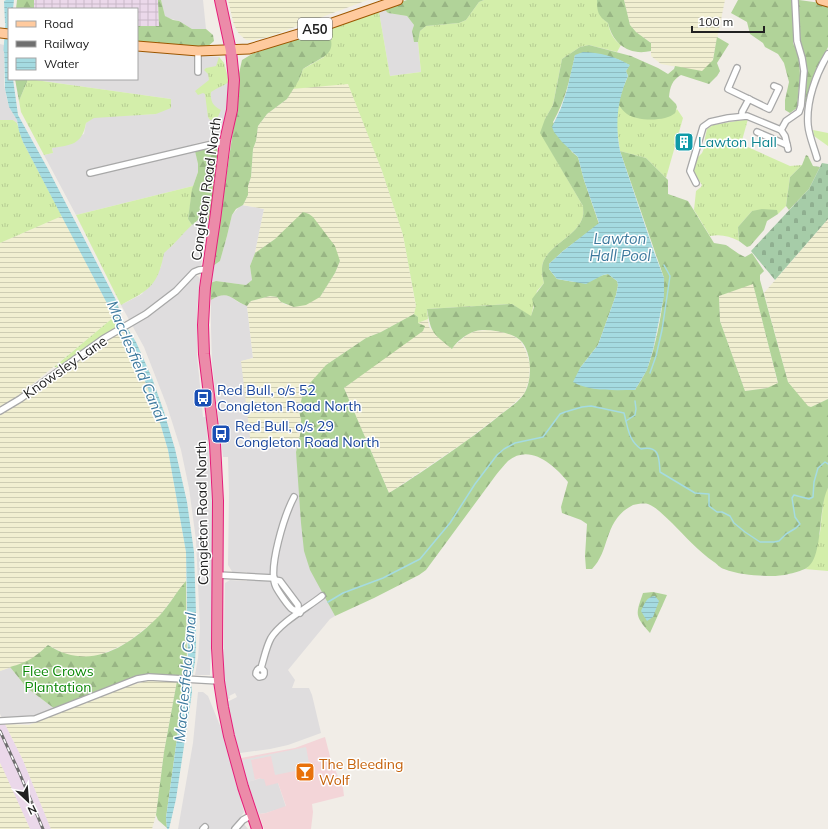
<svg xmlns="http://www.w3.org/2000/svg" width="828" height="829" font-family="Mulish,sans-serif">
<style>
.residential{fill:#dfddde}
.commercial{fill:#f3d5d8}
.industrial{fill:url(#industrial-grid)}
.railway{fill:#ebd8ea}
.farmland{fill:url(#farmland-rules)}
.grass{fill:url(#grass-tufts)}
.forest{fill:url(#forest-firs);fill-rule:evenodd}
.cemetery{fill:url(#cemetery-stones)}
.parking{fill:#e1e1e1}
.water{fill:url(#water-rules)}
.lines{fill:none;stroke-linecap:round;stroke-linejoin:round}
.stream{stroke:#a5dbe1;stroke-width:1.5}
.canal{stroke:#a5dbe1;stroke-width:5}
.street-casing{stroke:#a8a8a8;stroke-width:8}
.primary-casing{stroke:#9d5600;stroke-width:11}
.highway-casing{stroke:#e51e7a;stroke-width:12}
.street{stroke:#fff;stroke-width:5.5}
.primary{stroke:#ffca9e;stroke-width:9}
.highway{stroke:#ec8ba9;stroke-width:10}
.rail-casing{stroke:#6f6f6f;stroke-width:3}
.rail{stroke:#fff;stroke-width:1.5;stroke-dasharray:4.5;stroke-linecap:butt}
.labels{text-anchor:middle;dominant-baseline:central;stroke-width:3;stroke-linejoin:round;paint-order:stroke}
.shield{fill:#fff;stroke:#646464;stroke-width:1}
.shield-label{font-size:13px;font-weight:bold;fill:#212121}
.culture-label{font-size:14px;fill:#0d838f;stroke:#fff;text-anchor:start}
.street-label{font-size:14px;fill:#212121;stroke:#fff}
.transit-label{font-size:14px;fill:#164399;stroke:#fff;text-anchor:start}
.park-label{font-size:14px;fill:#0a8805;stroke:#fff}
.food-label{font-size:14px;fill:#c56008;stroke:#fff;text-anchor:start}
.water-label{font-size:15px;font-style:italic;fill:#3e7a9e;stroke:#fff}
</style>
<defs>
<pattern id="industrial-grid" width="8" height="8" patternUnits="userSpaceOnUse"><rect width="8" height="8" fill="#ebd8ea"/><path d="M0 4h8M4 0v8" fill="none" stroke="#c9b9c8"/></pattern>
<pattern id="farmland-rules" width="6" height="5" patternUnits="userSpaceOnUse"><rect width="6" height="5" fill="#f1efd1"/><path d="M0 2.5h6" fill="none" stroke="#cecdb3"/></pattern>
<pattern id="grass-tufts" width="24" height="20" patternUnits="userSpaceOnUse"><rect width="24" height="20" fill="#d3eeaa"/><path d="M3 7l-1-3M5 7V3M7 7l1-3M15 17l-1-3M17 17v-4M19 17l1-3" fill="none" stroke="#b5cc92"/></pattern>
<pattern id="forest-firs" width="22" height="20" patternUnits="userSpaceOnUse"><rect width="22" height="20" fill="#b1d399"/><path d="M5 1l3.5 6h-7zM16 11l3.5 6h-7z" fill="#98b584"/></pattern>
<pattern id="cemetery-stones" width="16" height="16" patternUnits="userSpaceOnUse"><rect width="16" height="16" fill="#a6cca8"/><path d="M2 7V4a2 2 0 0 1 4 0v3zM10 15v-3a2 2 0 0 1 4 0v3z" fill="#8faf90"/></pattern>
<pattern id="water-rules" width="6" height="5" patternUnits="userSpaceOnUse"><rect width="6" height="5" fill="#a5dbe1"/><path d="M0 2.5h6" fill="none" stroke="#8ebcc1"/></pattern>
</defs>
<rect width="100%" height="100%" fill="#f1ede7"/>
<g class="residential">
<path d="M 161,0 L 203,0 L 206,29 L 192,29 L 179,21 L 168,18 L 165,16 Z"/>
<path d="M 385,10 L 388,13 L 407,16 L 414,25 L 412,31 L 414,41 L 418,42 L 421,72 L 390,76 L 379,12 Z"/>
<path d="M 0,44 L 4,45 L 4,84 L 6,95 L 9,107 L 17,120 L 17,123 L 13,120 L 0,120 Z"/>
<path d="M 137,51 L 219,57 L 224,63 L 229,82 L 228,105 L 222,128 L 218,138 L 194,144 L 198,164 L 198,172 L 193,186 L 76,215 L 44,155 L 53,153 L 52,148 L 84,134 L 86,123 L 94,117 L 156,114 L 171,99 L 28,79 L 137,79 Z"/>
<path d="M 241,205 L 264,209 L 255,253 L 250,266 L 252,280 L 246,285 L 216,281 L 210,283 L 213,266 L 220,261 L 227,236 L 232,215 Z"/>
<path d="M 198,220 L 209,220 L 201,265 L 191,269 L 192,276 L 196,275 L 199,277 L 200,280 L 197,311 L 197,355 L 203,417 L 206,417 L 213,515 L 214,548 L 210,675 L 195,675 L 198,658 L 200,628 L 196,540 L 189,488 L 181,450 L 167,406 L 144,347 L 121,305 L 142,294 L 161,267 L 163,253 L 173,245 L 181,234 Z"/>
<path d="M 223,295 L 230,296 L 238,302 L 247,306 L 253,358 L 242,361 L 251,446 L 299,440 L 296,452 L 322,591 L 335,616 L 330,619 L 288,670 L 295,680 L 292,688 L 309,688 L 312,695 L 321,733 L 288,745 L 270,749 L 240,753 L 235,739 L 227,702 L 237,697 L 235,693 L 229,696 L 230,698 L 227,700 L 223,664 L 225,583 L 230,580 L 247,581 L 247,572 L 233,573 L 228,565 L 229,493 L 228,457 L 223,457 L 212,363 L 211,329 L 211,300 L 217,296 Z"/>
<path d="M 10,667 L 27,688 L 55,709 L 31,717 L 2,718 L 0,714 L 0,671 Z"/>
<path d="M 198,692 L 203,692 L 208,696 L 223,733 L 244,812 L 238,821 L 240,824 L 244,824 L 248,829 L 178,829 L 193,743 Z"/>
<path d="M 261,778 L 278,783 L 286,807 L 266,813 L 259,814 L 247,782 Z"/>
</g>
<path class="commercial" d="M 325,737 L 331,760 L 343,788 L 344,796 L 312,804 L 313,812 L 311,829 L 264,829 L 259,814 L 266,813 L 286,806 L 278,783 L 266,786 L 264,779 L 261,779 L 261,778 L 247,782 L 241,758 L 295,748 L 322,738 Z"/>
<path class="industrial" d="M 34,0 L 158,0 L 159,26 L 137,30 L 137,9 L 34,9 Z"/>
<path class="railway" d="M 5,724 L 23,760 L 51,829 L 30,829 L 0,763 L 0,725 Z"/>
<g class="farmland">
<path d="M 228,0 L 368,0 L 268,37 L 254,40 L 246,40 L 239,34 L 234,25 Z"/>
<path d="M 624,0 L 725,0 L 710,73 L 661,64 L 651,56 L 651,43 L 636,32 L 630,25 Z"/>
<path d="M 348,83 L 382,171 L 403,235 L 416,307 L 414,314 L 381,332 L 366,338 L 326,365 L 299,411 L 301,420 L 299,440 L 251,446 L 241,361 L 253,358 L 247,306 L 251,301 L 270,296 L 277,297 L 281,302 L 286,305 L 320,297 L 335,273 L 340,261 L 291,223 L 287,229 L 275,239 L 255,253 L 264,209 L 243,205 L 248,195 L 248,186 L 251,177 L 253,149 L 256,141 L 258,126 L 267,114 L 287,99 L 292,89 Z"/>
<path d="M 62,216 L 112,313 L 115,316 L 17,397 L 0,407 L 0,243 Z"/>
<path d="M 828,219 L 828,399 L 811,407 L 807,406 L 788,382 L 764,293 Z"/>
<path d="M 753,283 L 778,384 L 767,388 L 745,391 L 720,321 L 719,296 Z"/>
<path d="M 428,319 L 429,327 L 452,349 L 454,346 L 468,334 L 476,331 L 488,330 L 508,333 L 520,340 L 526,351 L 530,365 L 529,380 L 524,394 L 510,407 L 466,441 L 389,493 L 344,388 L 366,371 L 418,323 Z"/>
<path d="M 125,330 L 125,335 L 134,352 L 158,416 L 168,450 L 186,552 L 186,581 L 157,619 L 128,642 L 118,647 L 102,654 L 87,658 L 67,655 L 48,645 L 35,657 L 24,663 L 0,671 L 0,415 L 34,394 L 107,339 Z"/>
<path d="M 155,679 L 177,681 L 164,752 L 156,815 L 152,829 L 51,829 L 23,760 L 5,724 L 29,725 L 132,685 Z"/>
<path d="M 0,763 L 2,767 L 30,829 L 0,829 Z"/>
</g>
<g class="grass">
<path d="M 484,0 L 597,0 L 603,19 L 608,23 C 610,33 613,39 621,45 L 617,52 L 589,45 L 580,47 L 562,59 L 553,105 L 545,119 L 547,144 L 583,206 C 583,210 584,215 582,219 C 575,239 540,248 542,271 C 542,275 543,279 544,283 L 537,291 L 531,317 L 512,304 L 427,309 L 428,319 L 418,323 L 418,317 L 414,314 L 416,306 L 403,235 L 382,171 L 348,84 L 292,89 L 299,80 L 303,69 L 324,57 L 327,28 L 375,10 L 379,12 L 390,76 L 421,72 L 418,42 L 420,31 L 426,26 L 459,23 L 466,20 L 479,2 Z"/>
<path d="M 219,57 L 224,63 L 229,82 C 223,86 217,88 211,92 C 210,101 213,106 221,110 L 217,119 L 210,120 L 208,117 L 205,94 L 203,93 L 198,95 L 195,91 L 209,80 L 208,74 L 204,70 L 206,68 L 216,66 Z"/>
<path d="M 28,79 L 171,99 L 171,108 L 156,114 L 94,118 L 86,123 C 82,145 71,145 52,148 L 53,153 L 44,155 L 21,112 L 19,101 Z"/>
<path d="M 618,104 L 623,110 L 674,113 L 677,109 L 683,118 L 666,178 L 646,158 L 620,151 L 616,123 Z"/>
<path d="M 748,119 L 741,144 L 790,166 L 802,165 L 790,177 L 786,206 L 778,214 L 776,210 L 752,211 L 738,227 L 739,241 C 729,236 721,234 710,236 L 694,210 L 696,191 L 701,187 L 702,185 L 693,171 L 698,157 L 702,153 L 705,146 L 705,138 L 707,129 L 713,125 Z"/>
<path d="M 0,120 L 13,120 L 17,123 L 23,142 L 62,216 L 0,243 Z"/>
<path d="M 813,130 L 828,133 L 828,146 L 814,136 Z"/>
<path d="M 193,186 L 188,219 L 192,225 C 182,234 174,245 164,253 C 158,286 149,290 121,305 L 76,215 Z"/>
<path d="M 115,316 L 122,325 L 93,342 L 58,368 L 54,367 Z"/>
<path d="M 828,488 L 828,571 L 804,569 L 807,568 L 820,533 L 824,495 Z"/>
</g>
<g class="forest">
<path d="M 17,0 L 34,0 L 34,9 L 16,9 Z"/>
<path d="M 158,0 L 161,0 L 165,16 L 173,20 L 179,21 L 192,29 L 206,29 L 213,35 L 214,41 L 206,48 L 137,43 L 137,26 L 159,26 Z"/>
<path d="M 407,0 L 484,0 L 479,2 L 466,20 L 459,23 L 426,26 L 420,31 L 418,42 L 414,42 L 412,31 L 414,25 L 407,16 L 388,13 L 385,10 L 386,7 Z"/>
<path d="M 597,0 L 624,0 L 630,25 L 636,32 L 651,43 L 651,51 C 629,56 613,44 608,23 C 598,16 597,12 597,0 Z"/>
<path d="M 738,0 L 792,0 L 794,7 L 793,43 L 799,56 L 800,76 L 797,108 L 790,113 L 785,110 L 785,100 L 789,82 L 784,63 L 778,54 L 765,47 L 763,43 L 750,34 L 747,22 L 731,13 Z"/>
<path d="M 799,0 L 828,4 L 828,47 L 815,74 L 809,96 L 806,102 L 803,101 L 805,78 L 805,58 L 800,46 L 799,36 L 797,8 Z"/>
<path d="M 327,28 C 340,56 322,56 303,69 L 299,80 L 287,99 L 267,114 L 258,126 L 256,141 L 253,149 L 251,177 L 248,186 L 248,195 L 243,205 L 236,209 L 232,215 L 227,236 L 220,261 L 213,266 L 237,104 L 238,78 L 242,60 L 252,54 Z"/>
<path d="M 717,37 L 729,44 L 717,63 L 720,71 L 717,76 L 709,84 L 681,75 C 672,80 670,87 669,97 L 676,104 L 677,107 C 676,109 676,111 675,113 C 666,122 636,121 627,114 C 623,111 621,108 618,104 L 623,88 L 628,76 L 626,71 L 629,65 C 612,54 595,55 575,55 C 570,79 565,101 553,122 L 572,152 L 578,157 L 584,180 L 599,224 L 563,251 L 549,264 L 549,269 L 557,279 L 574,282 L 608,274 L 617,281 L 618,285 L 616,295 L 598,345 L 580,368 L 590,388 L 635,390 C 639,383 644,376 647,369 C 656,347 665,301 664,278 L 620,151 L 646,158 L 668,180 L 668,194 L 688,201 L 714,243 L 726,245 L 739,254 L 745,257 L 752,253 L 764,271 L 760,275 L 760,280 L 788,382 L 808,406 L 811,407 L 828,399 L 828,488 C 818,507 823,553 809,566 C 803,572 782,576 774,576 C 758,576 740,575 724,569 C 720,568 717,564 714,562 C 698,551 685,536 672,523 C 664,516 658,508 648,504 C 644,503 637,504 633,505 C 603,520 611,550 592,569 L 586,569 L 585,556 L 587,524 L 581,520 L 562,513 L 561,507 L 568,482 C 554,465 530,443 508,461 C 504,465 500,470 496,475 L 426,570 L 419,575 L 374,598 L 335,616 L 310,570 L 304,551 L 301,523 L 296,452 L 300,435 L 301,420 L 299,411 L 302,397 L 310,383 L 326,365 L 366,338 L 381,332 L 414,314 L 418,317 L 418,323 L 425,326 L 423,331 L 344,388 L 389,493 C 399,487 409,480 420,473 C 445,456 470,439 494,420 C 503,412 517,404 524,394 C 533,380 532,351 520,340 C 511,332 486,328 476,331 C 467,333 456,342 452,349 C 433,333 431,334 427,309 L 512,304 L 531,316 L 534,307 L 532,299 L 544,283 C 543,279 542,275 542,271 C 540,248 575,239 582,219 C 584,215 583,210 583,206 L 540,133 L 545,119 L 553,105 L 562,59 L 580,47 L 589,45 L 631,56 L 658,68 L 668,74 L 674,69 L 675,66 L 702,71 L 713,60 ZM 753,284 L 778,383 L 767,388 L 745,391 L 720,321 L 719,296 Z"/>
<path d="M 15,79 L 28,79 L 19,101 Z"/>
<path d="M 209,147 L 215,147 L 217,149 L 219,157 L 209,220 L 198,220 L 192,225 L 188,219 L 192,189 L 198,172 L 198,164 L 195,151 Z"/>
<path d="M 806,155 L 808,156 L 813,166 L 820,167 L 809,189 L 789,210 L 786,206 L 790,177 L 802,165 Z"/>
<path d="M 762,209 L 777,210 L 778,214 L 767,221 L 764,230 L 750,246 L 747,247 L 739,241 L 738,227 L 752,211 Z"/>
<path d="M 303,212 L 309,214 L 313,217 L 335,246 L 340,261 L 335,273 L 320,297 L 306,305 L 294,307 L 281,302 L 277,297 L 270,296 L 251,301 L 247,306 C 231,300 229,289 211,300 L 210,283 L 216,281 L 246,285 L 252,280 L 250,266 L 255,253 L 275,239 Z"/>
<path d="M 186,581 L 187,676 L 151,675 L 55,709 L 27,688 L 10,667 C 28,662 34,658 48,645 C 88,671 125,649 156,619 C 168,608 175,593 186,581 Z"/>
<path d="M 653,592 L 667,595 L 650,633 C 634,615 636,614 643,593 Z"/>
<path d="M 177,681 L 187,681 L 182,702 L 166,818 L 167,828 L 158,820 L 156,815 L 164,752 Z"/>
</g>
<path class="cemetery" d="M 822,163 L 828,164 L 828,219 L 775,280 L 751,251 L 809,189 Z"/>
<path class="parking" d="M 306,747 L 310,768 L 275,775 L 271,756 L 251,760 L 255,780 L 247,782 L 242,760 Z"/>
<g class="water">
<path d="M 6,0 L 14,0 L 13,9 L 9,9 L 9,23 L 5,23 L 4,1 Z"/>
<path d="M 4,43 L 9,43 L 9,79 L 13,79 L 18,115 L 48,169 L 116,300 L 124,323 L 136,342 L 152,378 L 164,412 L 175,449 L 187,502 L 194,552 L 196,613 L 196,643 L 195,662 L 191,683 L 192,692 L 190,706 L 176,799 L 169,829 L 167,829 L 166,818 L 182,702 L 187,684 L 188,661 L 186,552 L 168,450 L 158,416 L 134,352 L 125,335 L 125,330 L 122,325 L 112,313 L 23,142 L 19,131 L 17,120 L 9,107 L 5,89 Z"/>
<path d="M 583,52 C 599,52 616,57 630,65 L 626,71 L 628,76 C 617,100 615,125 620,151 L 654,252 L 664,278 L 664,296 L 653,350 L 647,370 L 635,390 C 615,390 591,392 573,382 L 580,368 L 598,345 L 616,295 L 618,285 L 617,281 L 608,274 L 603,275 L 586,284 L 557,279 L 549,269 L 549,264 L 563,251 L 599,223 L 584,180 L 578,157 L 562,142 L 554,132 L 552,127 L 561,108 L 567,90 L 575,55 Z"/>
<path d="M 655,596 L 659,601 L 653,617 L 647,621 L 641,611 C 645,603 646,597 655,596 Z"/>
</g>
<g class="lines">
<g class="stream">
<path d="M 650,373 L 656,356 L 662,330 L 665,310 L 670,276 L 664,265"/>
<path d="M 626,421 L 635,415 L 636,409 L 635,401"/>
<path d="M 328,602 L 343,593 L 383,578 L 420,559 L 450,523 L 475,484 L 497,455 L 504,449 L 515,443 L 543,437 L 560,414 L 565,412 L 582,407 L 591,406 L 624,413 C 628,427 628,440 641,449 C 660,445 659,458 660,472 L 695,493 L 709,494 L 709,506 L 717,512 L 722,512 L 730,516 L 734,523 L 745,532 L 760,542 L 774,542 L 779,541 L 786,534 L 796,528 L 800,524 L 795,517 L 792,498 L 794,495 L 809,499 L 813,497 L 814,482 L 818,468 L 825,462 L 828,464"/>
</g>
<path class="canal" d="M 6,50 L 9,9"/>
<g class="street-casing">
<g id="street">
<path d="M 198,51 L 198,72"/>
<path d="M 737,68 L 728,89 L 769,109 L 779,88 L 774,86"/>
<path d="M 742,116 L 742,112 L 749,99"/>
<path d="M 781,130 L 786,121 L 799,112 L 801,106 L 804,71 L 802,58 L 797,41 L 795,0"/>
<path d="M 757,132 L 787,145"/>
<path d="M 817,158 C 814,147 809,136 808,125 C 806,101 816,74 828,54"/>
<path d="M 90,173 L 225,141"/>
<path d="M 696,183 L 690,171 L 703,127 L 710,122 L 728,118 L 747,116 L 781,130 L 785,136 L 788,149"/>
<path d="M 0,411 L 20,399 L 103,339 L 146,314 L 176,291 L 194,272 L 199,270 L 208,269"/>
<path d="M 294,497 C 285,514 267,569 276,587 C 278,591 288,606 292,609 C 295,611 297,611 300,613"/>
<path d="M 218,575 L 274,578"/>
<path d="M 275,580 L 280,581 L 298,605 L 298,611"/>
<path d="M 261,668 L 264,671 L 264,674 L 263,676 L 259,677 L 256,674 C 256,671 258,668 261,668 C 264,659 266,647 271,638 C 281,622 307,608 322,596"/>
<path d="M 0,721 L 35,719 L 137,679 L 149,677 L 219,681"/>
<path d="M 203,829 L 205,827"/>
<path d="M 235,829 L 243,820 L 252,815"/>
</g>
</g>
<g class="primary-casing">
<g id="primary">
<path d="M 821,0 L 828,2"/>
<path d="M 0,33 L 9,34"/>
<path d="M 137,46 L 198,51 L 249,49 L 315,29 L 398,0"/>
</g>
</g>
<g class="highway-casing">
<path id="highway" d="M 220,0 L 231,51 L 234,80 L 232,110 L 225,141 L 215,220 L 205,288 L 203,325 L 204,354 L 215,444 L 218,501 L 217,648 L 219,681 L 223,707 L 229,736 L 243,787 L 257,829"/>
</g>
<use href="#street" class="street"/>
<use href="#primary" class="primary"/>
<use href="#highway" class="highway"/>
<g class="rail-casing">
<path id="rail" d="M 0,731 L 19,772 L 43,829"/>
</g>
<use href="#rail" class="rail"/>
</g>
<defs>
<g id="building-square" transform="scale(1)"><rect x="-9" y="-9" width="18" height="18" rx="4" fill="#0f9aa8" stroke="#fff"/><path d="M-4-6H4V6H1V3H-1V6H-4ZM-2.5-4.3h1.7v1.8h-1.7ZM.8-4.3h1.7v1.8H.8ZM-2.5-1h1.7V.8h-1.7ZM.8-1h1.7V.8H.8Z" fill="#fff"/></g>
<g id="bus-square" transform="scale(1)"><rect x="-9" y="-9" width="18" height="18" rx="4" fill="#1a4fb4" stroke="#fff"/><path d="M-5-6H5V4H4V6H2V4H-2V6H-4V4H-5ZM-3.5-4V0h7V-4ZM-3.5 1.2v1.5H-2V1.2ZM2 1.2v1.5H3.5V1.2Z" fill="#fff"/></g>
<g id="bar-square" transform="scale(1)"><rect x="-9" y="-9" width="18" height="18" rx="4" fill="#e8710a" stroke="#fff"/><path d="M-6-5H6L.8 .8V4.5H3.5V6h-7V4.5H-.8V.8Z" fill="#fff"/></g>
</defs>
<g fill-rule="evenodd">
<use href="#building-square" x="684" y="142"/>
<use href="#bus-square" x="203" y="398"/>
<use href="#bus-square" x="221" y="434"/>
<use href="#bar-square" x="305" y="772"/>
</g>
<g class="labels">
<rect class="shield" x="298" y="18" width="34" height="22" rx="3"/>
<g class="shield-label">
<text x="315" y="29">A50</text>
</g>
<g class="culture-label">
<text x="698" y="142">Lawton Hall</text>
</g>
<g class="street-label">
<text transform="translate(206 189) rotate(-82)">Congleton Road North</text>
<text transform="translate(65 367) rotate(-35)">Knowsley Lane</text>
<text transform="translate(202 513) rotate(-91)">Congleton Road North</text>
</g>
<g class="transit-label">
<text x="217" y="390">Red Bull, o/s 52<tspan x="217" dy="16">Congleton Road North</tspan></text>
<text x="235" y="426">Red Bull, o/s 29<tspan x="235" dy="16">Congleton Road North</tspan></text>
</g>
<g class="park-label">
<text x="58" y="671">Flee Crows<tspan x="58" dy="16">Plantation</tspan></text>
</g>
<g class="food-label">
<text x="319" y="764">The Bleeding<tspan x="319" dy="16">Wolf</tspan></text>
</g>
<g class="water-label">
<text x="620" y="238">Lawton<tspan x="620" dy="17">Hall Pool</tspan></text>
<text transform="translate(137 361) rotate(67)">Macclesfield Canal</text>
<text transform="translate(185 677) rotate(-85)">Macclesfield Canal</text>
</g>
</g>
<rect x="8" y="8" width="130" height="72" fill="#ffffff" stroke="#a6a6a6"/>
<rect x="16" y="21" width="20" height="6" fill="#ffca9e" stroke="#a6a6a6"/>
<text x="44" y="28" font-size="12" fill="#212121">Road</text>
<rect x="16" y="41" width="20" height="6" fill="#6f6f6f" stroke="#a6a6a6"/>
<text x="44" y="48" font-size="12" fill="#212121">Railway</text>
<rect x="16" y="58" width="20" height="12" fill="url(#water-rules)" stroke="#a6a6a6"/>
<text x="44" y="68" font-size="12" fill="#212121">Water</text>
<g transform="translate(28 801) rotate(154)" stroke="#ffffff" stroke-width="3" paint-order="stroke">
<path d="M0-3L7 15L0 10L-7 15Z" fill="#212121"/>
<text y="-6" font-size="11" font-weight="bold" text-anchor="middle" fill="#212121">N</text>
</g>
<path d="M692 26v6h72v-6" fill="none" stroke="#212121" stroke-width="2"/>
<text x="698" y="26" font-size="12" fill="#212121" stroke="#ffffff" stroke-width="3" paint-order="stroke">100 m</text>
</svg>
